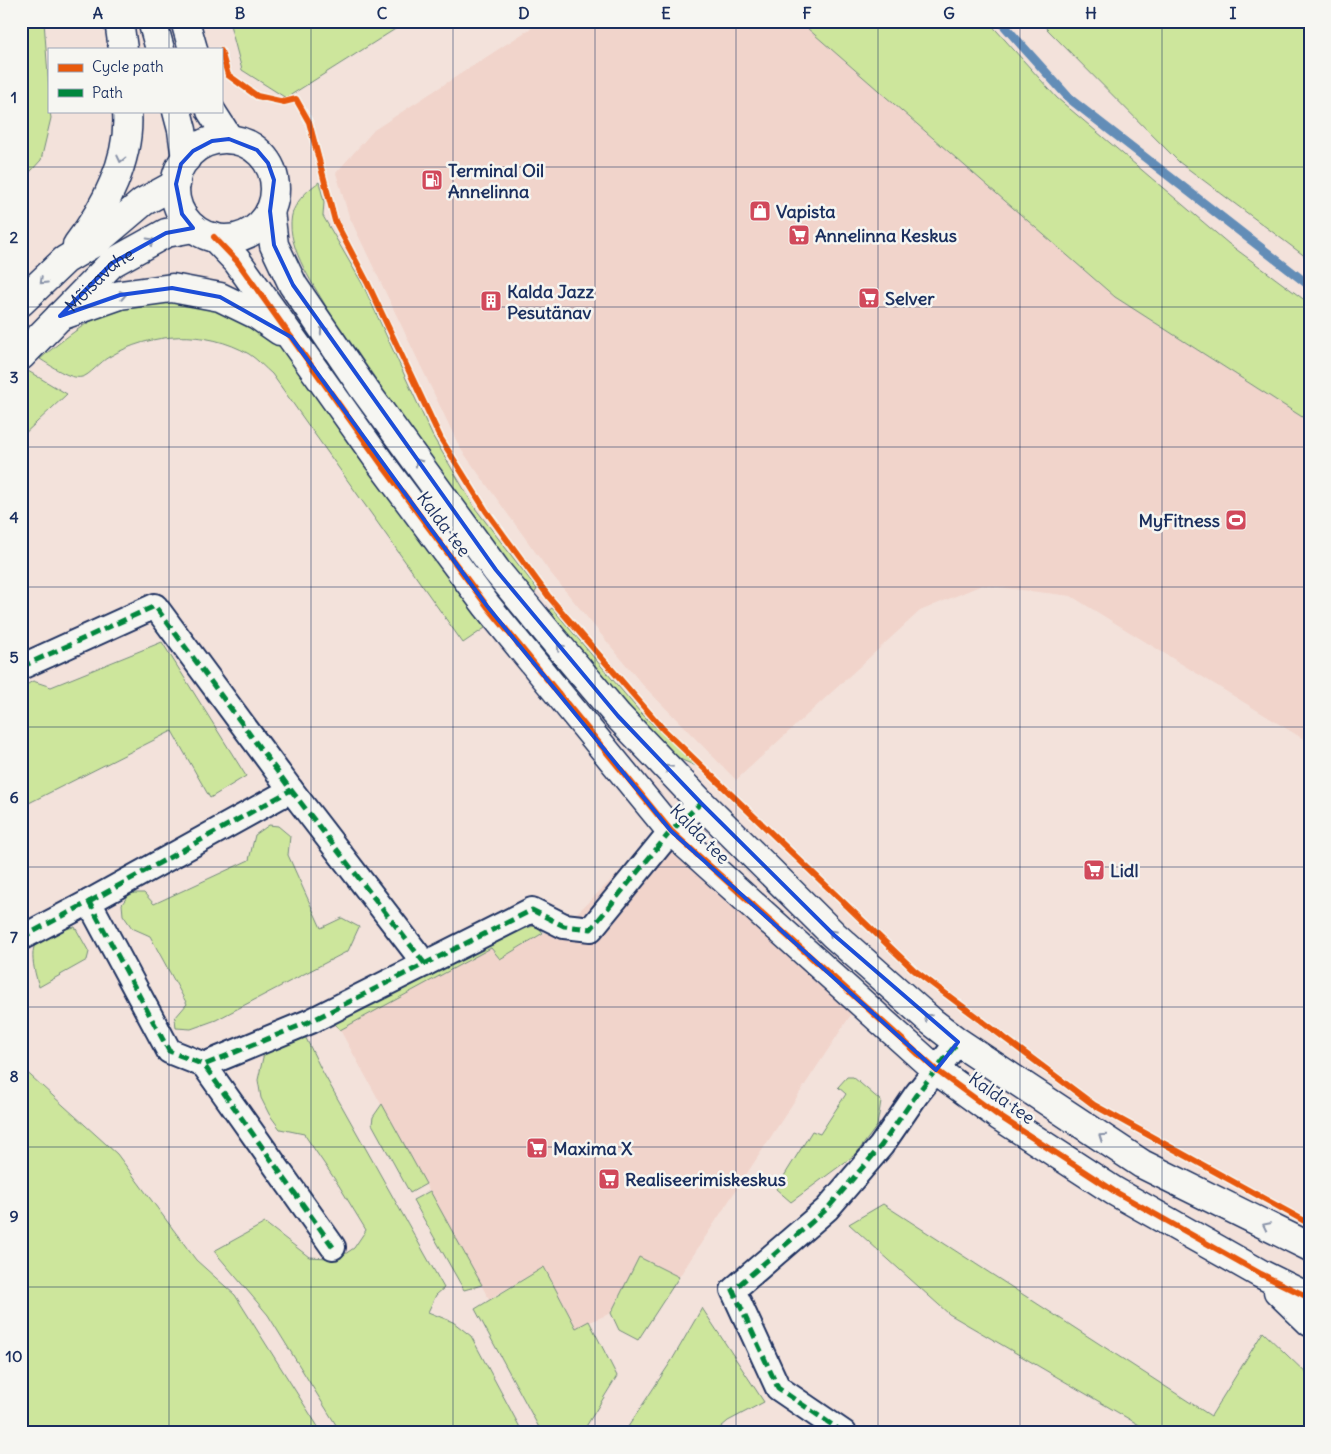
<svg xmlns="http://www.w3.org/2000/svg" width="1331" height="1454" font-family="Delius,sans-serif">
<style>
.built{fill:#f1d4cb}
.green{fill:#cde69c;stroke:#748a7d}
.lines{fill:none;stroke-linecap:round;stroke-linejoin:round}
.stream{stroke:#648db7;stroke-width:9}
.street-casing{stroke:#1b2f5e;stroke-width:28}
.secondary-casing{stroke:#1b2f5e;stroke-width:31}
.street{stroke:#f6f6f2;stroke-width:24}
.secondary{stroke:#f6f6f2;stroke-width:28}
.quiet{stroke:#00873e;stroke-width:5;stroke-dasharray:10 5;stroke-linecap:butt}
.cycleway-casing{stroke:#f6f6f2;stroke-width:9}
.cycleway{stroke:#e8590c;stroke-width:6}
.oneway{stroke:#8892a8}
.marked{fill:none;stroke:#1d4ed8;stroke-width:4;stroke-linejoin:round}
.grid{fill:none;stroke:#1b2f5e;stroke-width:1;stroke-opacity:0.55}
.labels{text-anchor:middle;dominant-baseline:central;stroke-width:5;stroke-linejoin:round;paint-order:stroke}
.poi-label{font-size:18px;font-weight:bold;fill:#1b2f5e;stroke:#f6f6f2;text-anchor:start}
.street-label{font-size:18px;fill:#1b2f5e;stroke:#f6f6f2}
.neatline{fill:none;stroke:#1b2f5e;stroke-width:2}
.grid-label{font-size:16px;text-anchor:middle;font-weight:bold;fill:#1b2f5e}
</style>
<rect width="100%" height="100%" fill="#f3e2db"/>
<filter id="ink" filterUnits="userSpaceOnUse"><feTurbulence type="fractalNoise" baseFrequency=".02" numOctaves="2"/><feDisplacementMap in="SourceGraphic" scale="10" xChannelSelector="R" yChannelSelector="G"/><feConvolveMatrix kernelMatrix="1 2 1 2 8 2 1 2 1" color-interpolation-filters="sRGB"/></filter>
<g filter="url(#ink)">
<g class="built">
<path d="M 542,21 L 799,21 L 1115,297 L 1310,422 L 1310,743 L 1071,596 L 982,585 L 920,611 L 736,780 L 641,683 L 549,571 L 460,448 L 349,216 L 336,173 L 374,130 Z"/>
<path d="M 655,838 L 852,1013 L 679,1277 L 639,1257 L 611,1313 L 576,1328 L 544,1267 L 489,1299 L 340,1030 L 491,948 L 500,959 L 576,914 Z"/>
</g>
<g class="green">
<path d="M 21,21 L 44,21 L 49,89 L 49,111 L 50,111 L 51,118 L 41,160 L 21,182 Z"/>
<path d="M 229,21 L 408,21 L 286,98 L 242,70 Z"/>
<path d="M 799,21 L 988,21 L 1057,98 L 1229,244 L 1310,304 L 1310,422 L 1115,297 Z"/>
<path d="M 1039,21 L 1310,21 L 1310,260 L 1179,162 Z"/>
<path d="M 319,182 L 324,202 L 323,216 L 363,285 L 432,435 L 475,508 L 537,589 L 532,598 L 467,512 L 327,308 C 312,282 283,242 293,211 C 298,199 309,189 319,182 Z"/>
<path d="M 167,301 C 182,303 198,304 213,309 C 244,319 270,336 293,357 L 416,533 L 485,628 L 463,643 L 272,374 C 265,368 257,359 249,354 C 206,329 151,332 109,357 C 101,361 89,376 82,377 C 70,380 50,365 40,359 C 66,337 94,314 128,306 C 141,303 154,303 167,301 Z"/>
<path d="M 28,371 L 67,394 L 21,437 L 21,377 Z"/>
<path d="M 552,608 L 640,712 L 696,766 L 682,760 L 635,722 L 544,614 Z"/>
<path d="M 162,642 L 246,776 L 210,798 L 172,731 L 21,807 L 21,688 L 33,681 L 51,687 Z"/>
<path d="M 269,825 L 278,826 L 290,836 L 288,855 L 321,928 L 342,918 L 359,927 L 348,951 L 216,1020 L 191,1029 L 176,1028 L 175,1018 L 187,1004 L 150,936 L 132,928 L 123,915 L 122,904 L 130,893 L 144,893 L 154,904 L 249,860 L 255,835 Z"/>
<path d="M 534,926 L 539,928 L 543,933 L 500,959 L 491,948 L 340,1030 L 331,1019 L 518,930 Z"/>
<path d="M 75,927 L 89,952 L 87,960 L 39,987 C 34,969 25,942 47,932 C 55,928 67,929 75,927 Z"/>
<path d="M 303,1032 L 321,1069 L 444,1288 L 436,1295 L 428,1312 L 453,1322 L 471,1336 L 523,1433 L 341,1433 L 268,1315 L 214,1251 L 265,1223 L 309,1257 L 328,1258 L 342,1256 L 354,1248 L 366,1230 L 338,1184 L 304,1134 L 280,1129 L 269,1114 L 261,1098 L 258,1080 L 264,1053 Z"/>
<path d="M 21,1067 L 117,1154 L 196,1260 L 235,1295 L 322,1433 L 21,1433 Z"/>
<path d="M 847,1077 L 853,1077 L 881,1101 L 877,1126 L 856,1154 L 791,1202 L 776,1189 L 812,1131 L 820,1134 L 846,1094 L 838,1087 Z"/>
<path d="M 382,1104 L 426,1184 L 410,1193 L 372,1124 L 373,1117 Z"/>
<path d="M 430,1191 L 482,1285 L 464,1290 L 413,1200 Z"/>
<path d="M 883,1204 L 1211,1416 L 1263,1332 L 1310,1377 L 1310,1433 L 1153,1433 L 949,1314 L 849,1224 Z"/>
<path d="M 639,1257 L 679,1277 L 638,1340 L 619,1330 L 611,1313 Z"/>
<path d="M 544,1267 L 576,1328 L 589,1321 L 617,1376 L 582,1433 L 542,1433 L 475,1309 Z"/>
<path d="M 702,1308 L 764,1402 L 728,1421 L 714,1433 L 624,1433 L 672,1360 Z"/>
</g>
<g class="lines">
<path class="stream" d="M 1000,21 L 1070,99 L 1310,286"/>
<g class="street-casing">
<g id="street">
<path d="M 21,667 L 155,606 L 291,790 L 425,964"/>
<path d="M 89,902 L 291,790"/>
<path d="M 21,938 L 89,902 L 169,1051 L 204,1065"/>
<path d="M 333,1247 L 204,1065 L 311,1021 L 532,910 L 564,926 L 591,929 L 671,831 L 701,803"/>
<path d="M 844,1433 L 778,1388 L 733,1290 L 827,1209 L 881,1146 L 916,1095 L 958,1042"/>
</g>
</g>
<g class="secondary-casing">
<g id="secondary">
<path d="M 119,21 L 123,49"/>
<path d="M 152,21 L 160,49"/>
<path d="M 185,21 L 193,49"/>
<path d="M 177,111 L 182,130 L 186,159"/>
<path d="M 211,111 L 229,139"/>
<circle cx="225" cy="189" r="50"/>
<path d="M 270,211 L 274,245 L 293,285 L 361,385 L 496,570 L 553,639 L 618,716 L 701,803 L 834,935 L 932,1022 L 958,1042 L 1142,1164 L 1310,1247"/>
<path d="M 214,237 L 237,261 L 382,465 L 487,606 L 671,831 L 936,1070 L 999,1116 L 1114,1191 L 1261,1274 L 1310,1298"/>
<path d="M 77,245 C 105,209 131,158 127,111"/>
<path d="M 21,302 L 65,260 L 97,241 L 143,202 L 176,184"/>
<path d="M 60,316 L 120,295 L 172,288 L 220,297 L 257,315 L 280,331"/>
<path id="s1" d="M 21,356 L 112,263 L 166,233 L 193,228"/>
<path d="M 1278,1291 L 1310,1322"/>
</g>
</g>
<use href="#street" class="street"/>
<use href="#secondary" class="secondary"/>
<g class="quiet">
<path d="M 21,667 L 155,606 L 291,790 L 425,964"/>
<path d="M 89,902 L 291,790"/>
<path d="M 21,938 L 89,902 L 169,1051 L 204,1065"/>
<path d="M 333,1247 L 204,1065 L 311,1021 L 532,910 L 564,926 L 591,929 L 671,831 L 701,803"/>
<path d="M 844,1433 L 778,1388 L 733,1290 L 827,1209 L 881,1146 L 916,1095 L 958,1042"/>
</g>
<g class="cycleway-casing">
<g id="cycleway">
<path d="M 221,51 L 228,75 L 257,96 L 284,102 L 296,99 L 309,122 L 335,221 L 367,282 L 441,439 L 486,511 L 549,597 L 663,729 L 914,970 L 1094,1105 L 1310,1224"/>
<path d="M 214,237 L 237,261 L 382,465 L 487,606 L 671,831 L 936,1070 L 999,1116 L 1114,1191 L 1261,1274 L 1310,1298"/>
</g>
</g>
<use href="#cycleway" class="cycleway"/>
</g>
<defs><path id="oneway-chevron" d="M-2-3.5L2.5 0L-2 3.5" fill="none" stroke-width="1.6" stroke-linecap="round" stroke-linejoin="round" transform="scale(1.25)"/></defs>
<g class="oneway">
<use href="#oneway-chevron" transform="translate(121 159) rotate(103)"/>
<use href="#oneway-chevron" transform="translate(151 241) rotate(-30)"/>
<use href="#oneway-chevron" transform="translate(43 281) rotate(136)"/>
<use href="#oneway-chevron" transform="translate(123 295) rotate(-11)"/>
<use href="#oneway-chevron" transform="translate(323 330) rotate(-125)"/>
<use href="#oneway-chevron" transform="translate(418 462) rotate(-126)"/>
<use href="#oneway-chevron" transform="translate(560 647) rotate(-130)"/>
<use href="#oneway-chevron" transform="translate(668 768) rotate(-133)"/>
<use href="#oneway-chevron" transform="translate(832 933) rotate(-136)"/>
<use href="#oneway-chevron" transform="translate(927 1017) rotate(-139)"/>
<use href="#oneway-chevron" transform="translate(1102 1137) rotate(-146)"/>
<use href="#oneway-chevron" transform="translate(1266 1226) rotate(-154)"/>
</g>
</g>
<path class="marked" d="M 229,139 L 257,150 L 268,163 L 274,180 L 270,211 L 274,245 L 293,285 L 496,570 L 618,716 L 701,803 L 834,935 L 958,1042 L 936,1070 L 671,831 L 487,606 L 291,337 L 220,297 L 172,288 L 120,295 L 60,316 L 112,263 L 166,233 L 193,228 L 182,214 L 176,184 L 181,164 L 193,151 L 212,141 Z"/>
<path class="grid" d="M 169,21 L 169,49M 311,21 L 311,1433M 453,21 L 453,1433M 595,21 L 595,1433M 736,21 L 736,1433M 878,21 L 878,1433M 1020,21 L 1020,1433M 1162,21 L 1162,1433M 169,111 L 169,1433M 21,167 L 1310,167M 21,307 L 1310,307M 21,447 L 1310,447M 21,587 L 1310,587M 21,727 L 1310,727M 21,867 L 1310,867M 21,1007 L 1310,1007M 21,1147 L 1310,1147M 21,1287 L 1310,1287"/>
<defs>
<g id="fuel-square" transform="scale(1.125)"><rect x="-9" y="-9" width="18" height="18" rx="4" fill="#d1495b" stroke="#f6f6f2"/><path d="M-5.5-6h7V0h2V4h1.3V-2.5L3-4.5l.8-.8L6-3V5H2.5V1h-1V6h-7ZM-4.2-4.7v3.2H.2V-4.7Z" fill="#fff"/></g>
<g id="shop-square" transform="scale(1.125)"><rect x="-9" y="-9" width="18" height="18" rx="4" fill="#d1495b" stroke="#f6f6f2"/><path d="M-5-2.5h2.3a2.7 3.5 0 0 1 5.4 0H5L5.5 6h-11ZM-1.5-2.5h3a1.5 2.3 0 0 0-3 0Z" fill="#fff"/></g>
<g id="supermarket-square" transform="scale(1.125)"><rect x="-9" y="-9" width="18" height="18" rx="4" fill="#d1495b" stroke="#f6f6f2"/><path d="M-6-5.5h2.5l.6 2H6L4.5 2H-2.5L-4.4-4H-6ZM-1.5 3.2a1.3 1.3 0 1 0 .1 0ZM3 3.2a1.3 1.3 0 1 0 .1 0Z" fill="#fff"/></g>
<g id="building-square" transform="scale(1.125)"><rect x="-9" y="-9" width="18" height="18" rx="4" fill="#d1495b" stroke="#f6f6f2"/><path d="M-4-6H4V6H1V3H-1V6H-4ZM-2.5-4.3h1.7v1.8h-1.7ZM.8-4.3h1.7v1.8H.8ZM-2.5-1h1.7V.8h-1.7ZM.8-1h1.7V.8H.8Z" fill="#fff"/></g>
<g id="stadium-square" transform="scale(1.125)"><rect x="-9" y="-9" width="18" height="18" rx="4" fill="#d1495b" stroke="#f6f6f2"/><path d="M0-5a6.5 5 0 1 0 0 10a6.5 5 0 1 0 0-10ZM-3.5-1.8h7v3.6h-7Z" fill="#fff"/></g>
</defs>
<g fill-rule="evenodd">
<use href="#fuel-square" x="432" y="180"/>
<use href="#shop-square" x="760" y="211"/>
<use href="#supermarket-square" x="799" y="235"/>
<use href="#supermarket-square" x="869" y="298"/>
<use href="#building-square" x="491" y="301"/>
<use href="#stadium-square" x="1236" y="520"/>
<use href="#supermarket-square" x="1094" y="870"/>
<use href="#supermarket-square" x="537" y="1148"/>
<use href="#supermarket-square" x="609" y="1179"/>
</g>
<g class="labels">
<g class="poi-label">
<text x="448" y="170">Terminal Oil<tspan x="448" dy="21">Annelinna</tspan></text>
<text x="776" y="211">Vapista</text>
<text x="815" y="235">Annelinna Keskus</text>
<text x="507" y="291">Kalda Jazz<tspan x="507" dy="21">Pesutänav</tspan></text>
<text x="885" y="298">Selver</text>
<text x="1220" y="520" text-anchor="end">MyFitness</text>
<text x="1110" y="870">Lidl</text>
<text x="553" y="1148">Maxima X</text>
<text x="625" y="1179">Realiseerimiskeskus</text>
</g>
<g class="street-label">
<text stroke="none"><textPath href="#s1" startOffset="110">Mõisavahe</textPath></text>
<text transform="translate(444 524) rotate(53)">Kalda tee</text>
<text transform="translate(700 834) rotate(45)">Kalda tee</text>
<text transform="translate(1002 1098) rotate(35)">Kalda tee</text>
</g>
</g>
<rect width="1331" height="1454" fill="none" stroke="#f6f6f2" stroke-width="55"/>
<rect x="48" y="48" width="175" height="65" fill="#f6f6f2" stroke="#9ea6b7"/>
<rect x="58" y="64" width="25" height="8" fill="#e8590c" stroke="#9ea6b7"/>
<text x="92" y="72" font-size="15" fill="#1b2f5e">Cycle path</text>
<rect x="58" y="89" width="25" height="8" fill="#00873e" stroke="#9ea6b7"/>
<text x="92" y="98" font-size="15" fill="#1b2f5e">Path</text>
<rect x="28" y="28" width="1276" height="1398" class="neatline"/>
<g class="grid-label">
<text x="98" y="19">A</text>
<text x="240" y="19">B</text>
<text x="382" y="19">C</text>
<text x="524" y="19">D</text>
<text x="666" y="19">E</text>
<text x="807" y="19">F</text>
<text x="949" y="19">G</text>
<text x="1091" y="19">H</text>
<text x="1233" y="19">I</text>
<text x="14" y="103">1</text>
<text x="14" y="243">2</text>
<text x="14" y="383">3</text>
<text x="14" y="523">4</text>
<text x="14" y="663">5</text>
<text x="14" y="803">6</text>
<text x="14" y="943">7</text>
<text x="14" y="1082">8</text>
<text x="14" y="1222">9</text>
<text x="14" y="1362">10</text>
</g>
</svg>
